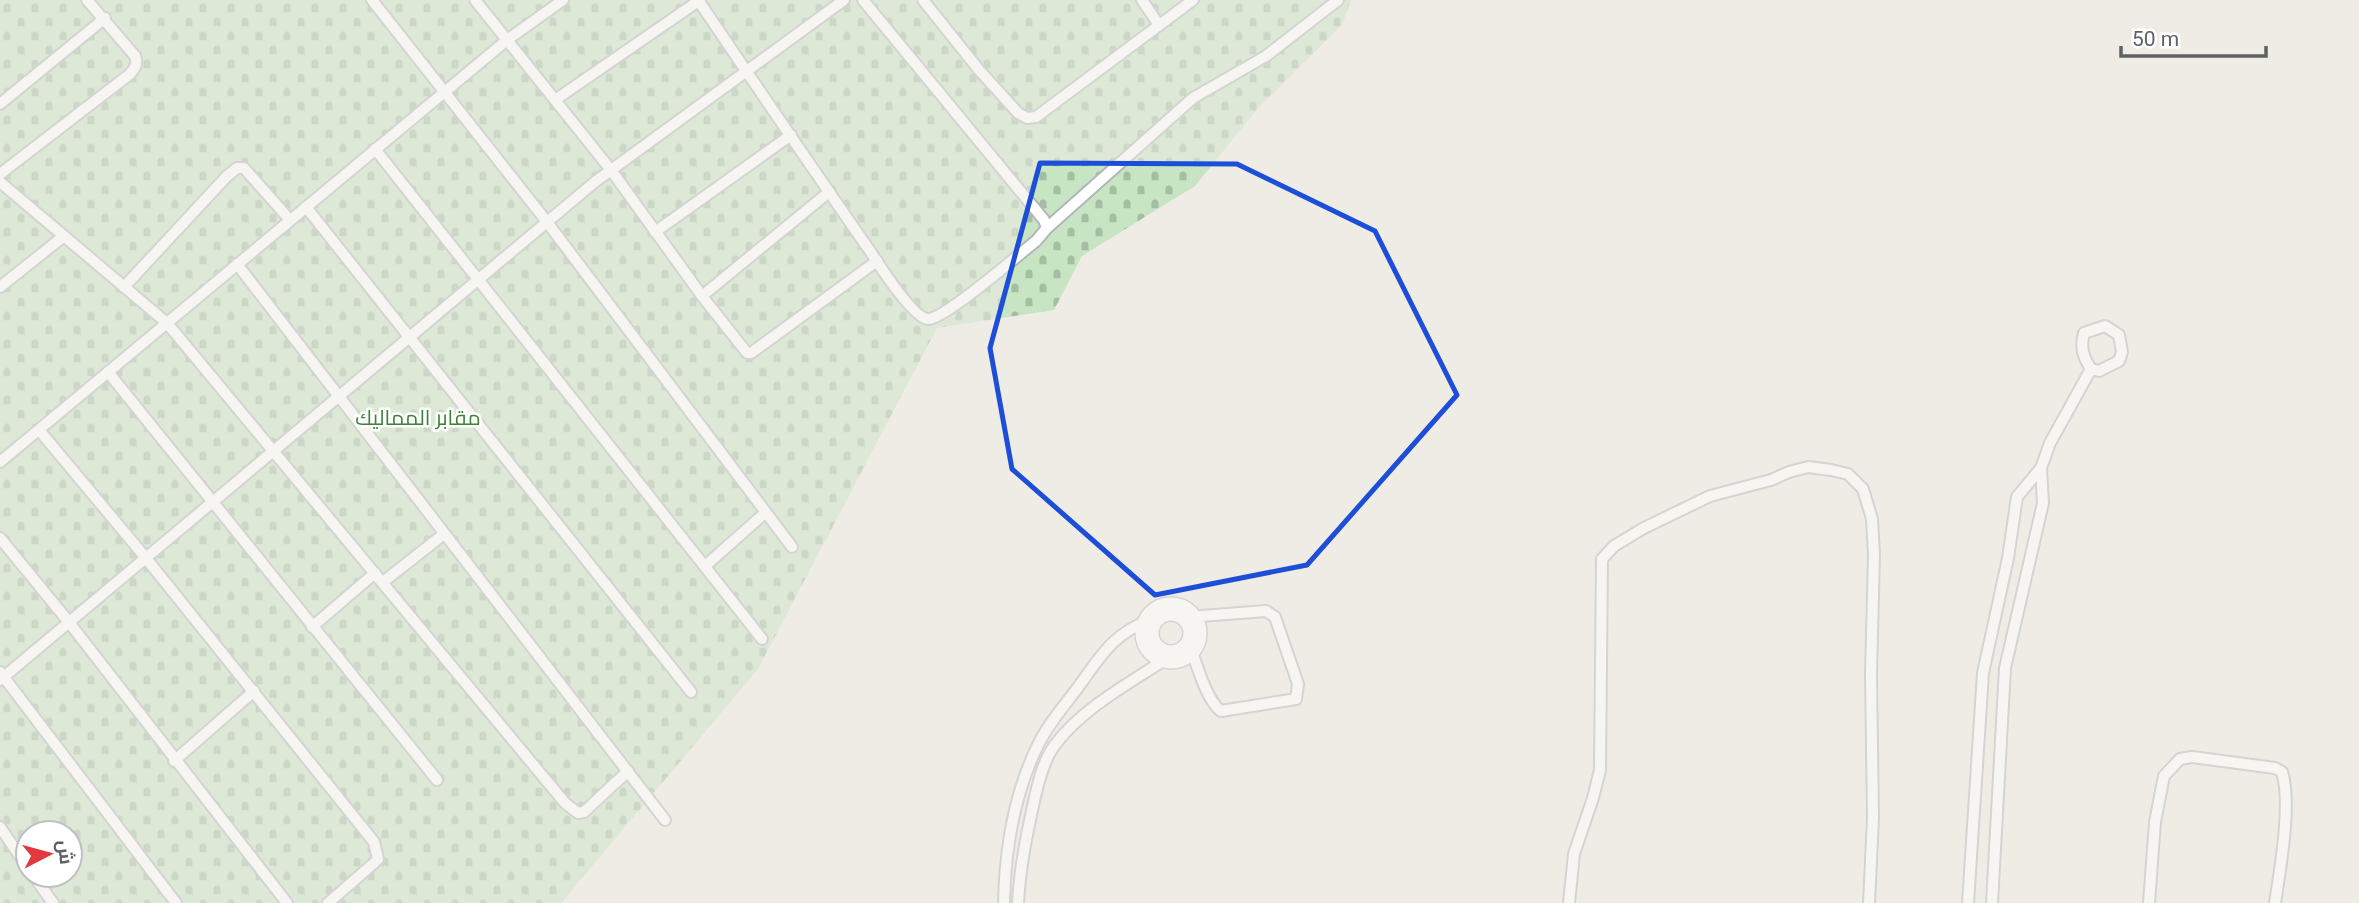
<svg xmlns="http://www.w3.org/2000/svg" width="2359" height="903" font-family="Roboto,Cairo,sans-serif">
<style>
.cemetery{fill:url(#cemetery-stones);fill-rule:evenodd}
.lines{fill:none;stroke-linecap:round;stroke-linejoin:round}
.service-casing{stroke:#b3b6ba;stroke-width:14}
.minor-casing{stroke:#b3b6ba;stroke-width:26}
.service{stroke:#fff;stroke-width:10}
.minor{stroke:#fff;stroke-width:23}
.marked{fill:none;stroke:#1d4ed8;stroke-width:5;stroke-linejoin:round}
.labels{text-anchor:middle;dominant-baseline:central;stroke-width:5;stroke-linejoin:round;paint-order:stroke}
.park-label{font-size:21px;fill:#3e8138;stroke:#fff}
</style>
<defs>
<pattern id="cemetery-stones" width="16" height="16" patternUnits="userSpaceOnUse" patternTransform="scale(1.75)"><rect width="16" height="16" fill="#c7e5c3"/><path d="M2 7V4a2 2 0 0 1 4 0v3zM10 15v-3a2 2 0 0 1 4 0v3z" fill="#a5bda2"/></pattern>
</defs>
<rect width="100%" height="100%" fill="#efece6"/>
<path class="cemetery" d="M 0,0 L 1351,0 L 1342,25 L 1259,107 L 1195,186 L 1082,256 L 1054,310 L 937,328 L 758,669 L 561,903 L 0,903 ZM 28,833 L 70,833 L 70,875 L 28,875 Z"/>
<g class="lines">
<g class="service-casing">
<g id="service">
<path d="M 372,0 L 547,222 L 792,547"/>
<path d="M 475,0 L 611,170 L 702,296 L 829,192"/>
<path d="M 698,0 C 755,84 812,168 870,251 C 879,265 913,318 928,319 C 945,319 1018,255 1036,241 L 1047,228 L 1044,220 L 863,0"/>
<path d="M 923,0 L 979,70 L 1018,113 L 1027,118 L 1036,117 L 1193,0"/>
<path d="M 1142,0 L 1159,25"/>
<path d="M 555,100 L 700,0"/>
<path d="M 0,104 L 105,18"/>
<path d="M 375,149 L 762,639"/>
<path d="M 0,174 L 130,74 C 135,68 138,64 135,56 L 87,0"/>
<path d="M 0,182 L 167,323 L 565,803 L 578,813 L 584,812 L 628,771"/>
<path d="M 306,207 L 691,692"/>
<path d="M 1047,228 L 1193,98 L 1266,56 L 1338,0"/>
<path d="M 655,232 L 791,135"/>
<path d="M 237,264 L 665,820"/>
<path d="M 0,287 L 64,236"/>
<path d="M 124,287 L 227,176 L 237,168 L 244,168 L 290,220"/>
<path d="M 702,296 L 747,353 L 751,353 L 877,261"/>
<path d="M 2105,326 L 2119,335 L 2122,352 L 2119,361 L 2099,371 L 2091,369 C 2083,357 2080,347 2084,333 Z"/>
<path d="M 108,372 L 437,780"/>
<path d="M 39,430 L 145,557 L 374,842 L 378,859 L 373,864 L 328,903"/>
<path d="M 0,462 L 507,40 L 563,0"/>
<path d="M 0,538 L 68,621 L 287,903"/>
<path d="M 705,566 L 765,513"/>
<path d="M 383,582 L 444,534"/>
<path d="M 1188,617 L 1266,611 L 1275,617 L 1298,684 L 1296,699 L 1221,711 C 1206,700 1197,664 1190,647"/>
<path d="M 312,627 L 375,573"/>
<path d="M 0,672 L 176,903"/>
<path d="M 0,680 L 596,181 L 844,0"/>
<path d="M 174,761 L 254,691"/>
<path d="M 0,827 L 28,868"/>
<path d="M 33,875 L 53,903"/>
<path d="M 1004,903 C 1005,849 1013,797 1037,747 C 1047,725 1065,705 1079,686 C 1102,654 1114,633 1152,619"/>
<path d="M 1018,903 C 1020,866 1027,833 1035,797 C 1039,780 1044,760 1054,746 C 1082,708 1130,683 1169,657"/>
<path d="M 1569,903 L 1574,854 L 1593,798 L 1600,770 L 1602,559 L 1614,546 L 1644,528 L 1710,496 L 1771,480 L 1789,472 L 1808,467 L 1831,470 L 1848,474 L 1863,489 L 1872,519 L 1874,554 L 1871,674 L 1873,818 L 1869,903"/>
<path d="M 1968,903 L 1983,673 L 2008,558 L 2017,497 L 2041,468"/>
<path d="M 1992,903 L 2005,668 L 2043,503 L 2041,468 L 2050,443 L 2091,369"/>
<path d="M 2149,903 L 2155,822 L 2164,776 L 2180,759 L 2192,757 L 2275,768 L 2282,772 C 2292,803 2280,870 2275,903"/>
</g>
</g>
<g class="minor-casing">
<circle id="minor" cx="1171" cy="633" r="24"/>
</g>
<use href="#service" class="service"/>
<use href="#minor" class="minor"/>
</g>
<path d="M0 0H2359V903H0ZM 1040,163 L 1237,164 L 1375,231 L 1457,395 L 1307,565 L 1155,595 L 1012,469 L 990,348 Z" fill="#efece6" fill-opacity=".55" fill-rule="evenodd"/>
<path class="marked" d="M 1040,163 L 1237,164 L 1375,231 L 1457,395 L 1307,565 L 1155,595 L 1012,469 L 990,348 Z"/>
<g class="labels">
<g class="park-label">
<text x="418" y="418">مقابر المماليك</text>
</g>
</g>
<g transform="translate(49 854) rotate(84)"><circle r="33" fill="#ffffff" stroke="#bec0c1" stroke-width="2"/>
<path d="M0-5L12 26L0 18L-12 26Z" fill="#e2393f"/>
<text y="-10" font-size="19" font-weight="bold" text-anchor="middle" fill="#5d6265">ش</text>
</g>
<path d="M2121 46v10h145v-10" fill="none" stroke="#5d6265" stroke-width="3.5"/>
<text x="2132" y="46" font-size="21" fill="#5d6265" stroke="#ffffff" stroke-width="5" paint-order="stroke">50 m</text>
</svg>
